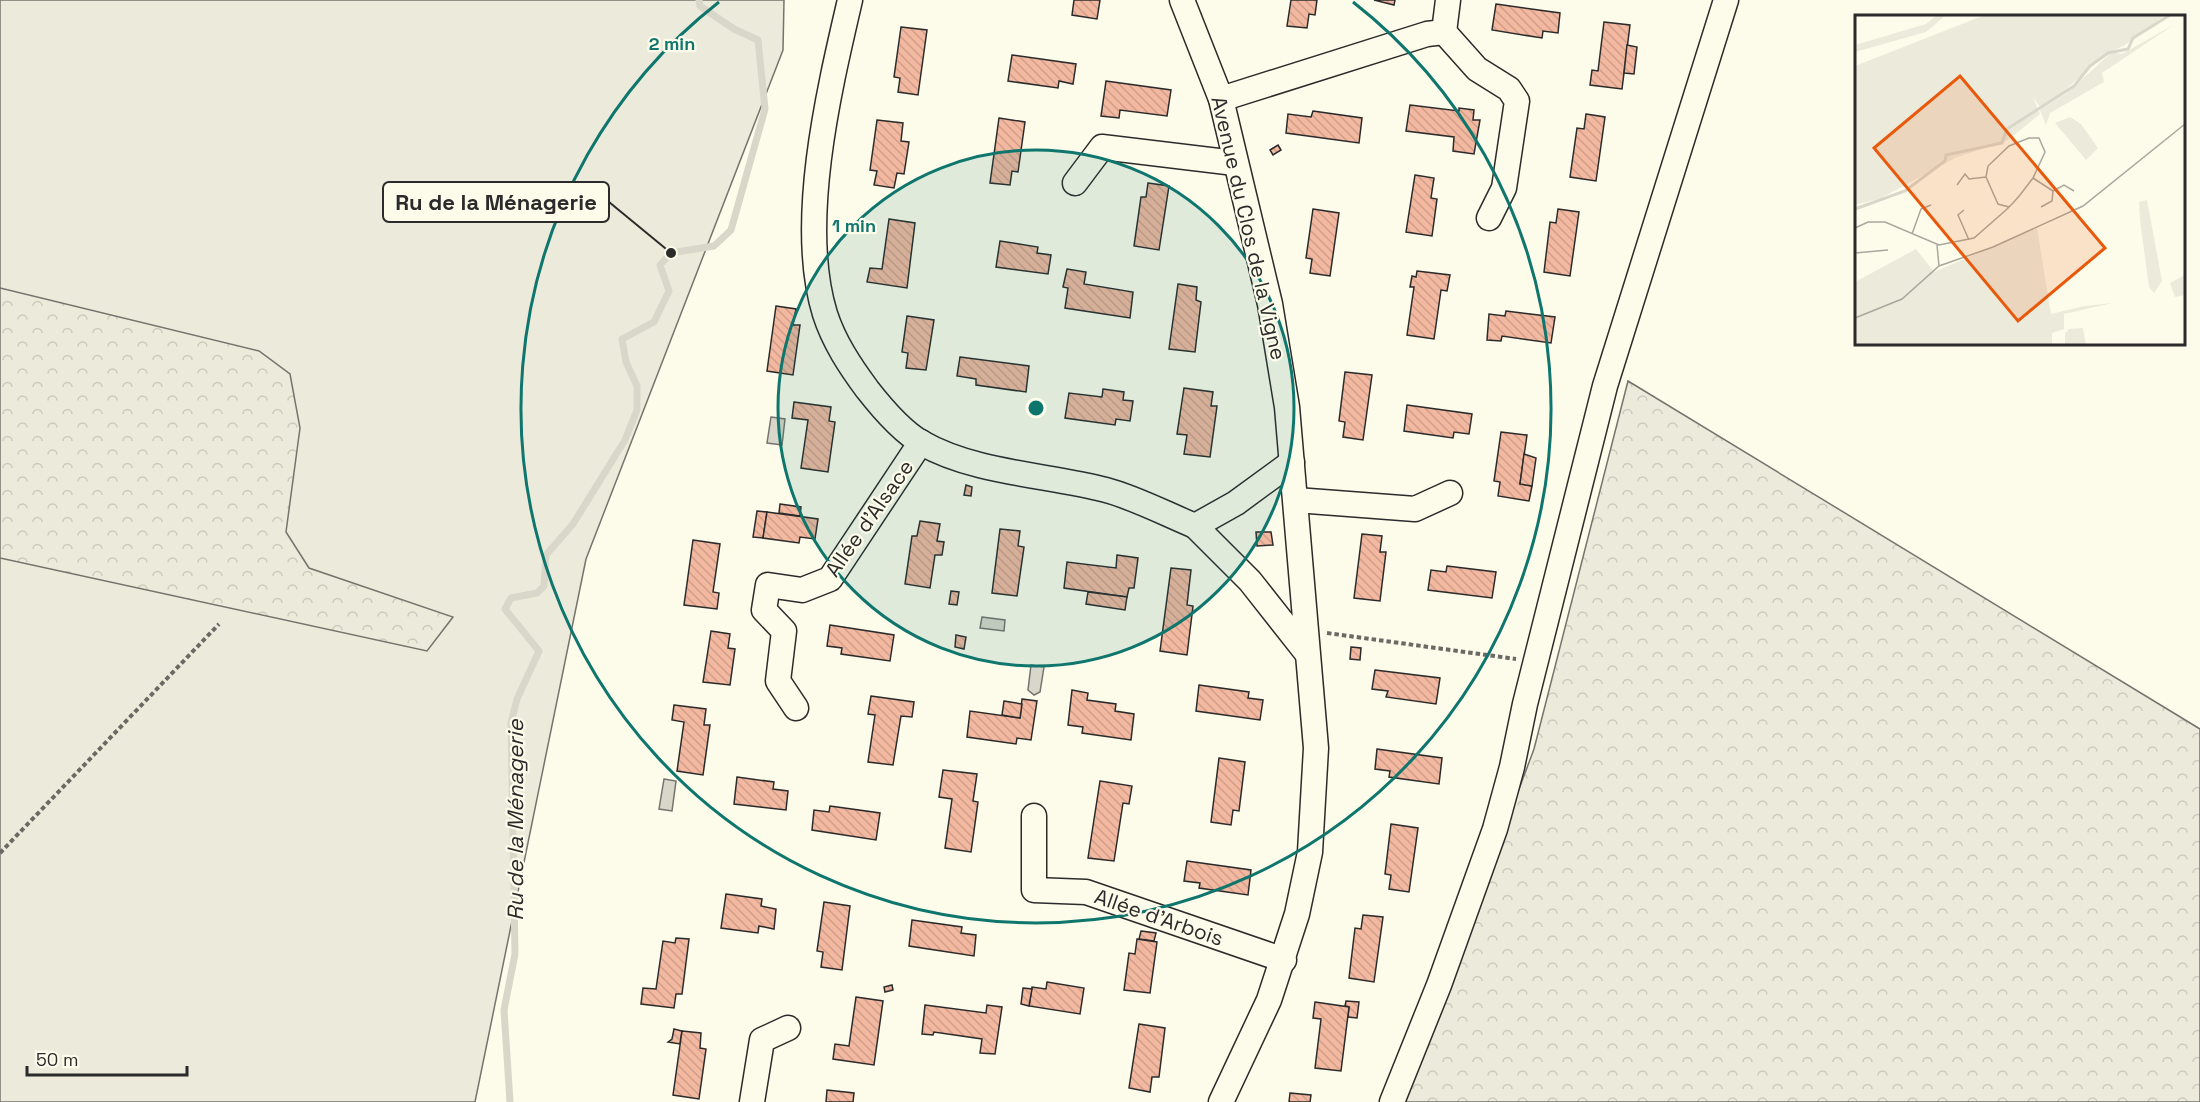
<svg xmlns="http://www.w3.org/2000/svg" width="2200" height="1102" font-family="'Space Grotesk',sans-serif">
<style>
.green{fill:#ecebdb;stroke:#74746e;stroke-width:1.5}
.forest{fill:url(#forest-crowns);stroke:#74746e;stroke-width:1.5}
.water{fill:#d8d7c9;stroke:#74746e;stroke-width:1.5}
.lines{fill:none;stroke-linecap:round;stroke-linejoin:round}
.stream{stroke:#d8d7c9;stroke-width:7}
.building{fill:url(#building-back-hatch);stroke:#2b2b2b;stroke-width:1.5}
.minor-casing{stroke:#2b2b2b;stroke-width:27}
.path{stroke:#6a6964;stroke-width:4;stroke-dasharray:4.5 3;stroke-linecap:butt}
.minor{stroke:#fdfbea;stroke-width:24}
.ring{fill:none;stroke:#0f766e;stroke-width:3}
.labels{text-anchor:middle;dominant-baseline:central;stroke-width:4.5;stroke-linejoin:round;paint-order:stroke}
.street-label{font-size:21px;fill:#2b2b2b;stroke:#fdfbea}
.water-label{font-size:22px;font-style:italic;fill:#2b2b2b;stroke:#fdfbea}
.inset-river{fill:none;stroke:#d8d7c9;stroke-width:3}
.inset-road{fill:none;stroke:#a9a89e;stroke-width:1.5}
.view{fill:#e8590c;fill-opacity:0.15;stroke:#e8590c;stroke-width:3}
.inset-edge{fill:none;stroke:#2b2b2b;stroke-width:3}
.centre{fill:#0f766e;stroke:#fdfbea;stroke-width:3}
.ring-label{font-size:18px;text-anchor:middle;font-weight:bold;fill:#0f766e;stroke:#fdfbea;stroke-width:4.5;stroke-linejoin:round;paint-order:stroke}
.leader{fill:none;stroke:#2b2b2b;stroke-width:2}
.callout-dot{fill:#2b2b2b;stroke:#fdfbea;stroke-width:2}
.callout{fill:#fdfbea;stroke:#2b2b2b;stroke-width:2}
.callout-label{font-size:22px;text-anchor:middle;font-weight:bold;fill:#2b2b2b}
</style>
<defs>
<pattern id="forest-crowns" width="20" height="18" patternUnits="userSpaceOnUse" patternTransform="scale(1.5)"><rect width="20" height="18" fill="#ecebdb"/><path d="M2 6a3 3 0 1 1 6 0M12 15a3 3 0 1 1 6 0" fill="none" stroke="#cbcabc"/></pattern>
<pattern id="building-back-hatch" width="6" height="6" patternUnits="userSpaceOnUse" patternTransform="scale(1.5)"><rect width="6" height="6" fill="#f2b8a0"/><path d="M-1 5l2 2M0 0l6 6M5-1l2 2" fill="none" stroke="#d09e8a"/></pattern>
</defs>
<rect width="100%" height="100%" fill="#fdfbea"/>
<path class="green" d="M 0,0 L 784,0 L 783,50 L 586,559 L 475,1102 L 0,1102 Z"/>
<g class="forest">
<path d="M 0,288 L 259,351 L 290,374 L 300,428 L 286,532 L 309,568 L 453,617 L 427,651 L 0,558 Z"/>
<path d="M 1628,381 L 2200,729 L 2200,1102 L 1402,1102 L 1534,749 Z"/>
</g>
<g class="water">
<path d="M 771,417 L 785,419 L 782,445 L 767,443 Z"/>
<path d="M 982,617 L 1005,620 L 1004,631 L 980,628 Z"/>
<path d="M 1031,665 L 1044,667 L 1040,692 L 1034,695 L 1028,690 Z"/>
<path d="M 664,779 L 676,781 L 672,811 L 659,809 Z"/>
</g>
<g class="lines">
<path class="stream" d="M 510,1102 L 504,1010 L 515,954 L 511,723 L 517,699 L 539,651 L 505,609 L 511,598 L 537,593 L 544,586 L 546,555 L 573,524 L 625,440 L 637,410 L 637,386 L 626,362 L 622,339 L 654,322 L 669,291 L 660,265 L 671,253 L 714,246 L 731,230 L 765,109 L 758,40 L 734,29 L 700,6 L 699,0"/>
</g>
<g class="building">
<path d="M 1074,0 L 1100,0 L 1097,19 L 1072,15 Z"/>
<path d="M 1291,0 L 1317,0 L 1315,15 L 1309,14 L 1307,28 L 1287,26 Z"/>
<path d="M 1374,0 L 1395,0 L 1394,5 Z"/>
<path d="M 1496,4 L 1560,13 L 1558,33 L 1543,31 L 1542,38 L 1492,30 Z"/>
<path d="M 1604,22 L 1630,25 L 1622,89 L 1590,85 L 1592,70 L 1598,71 Z"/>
<path d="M 901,27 L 927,30 L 918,95 L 898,92 L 900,78 L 894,77 Z"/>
<path d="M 1627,45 L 1637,47 L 1634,74 L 1624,73 Z"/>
<path d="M 1012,55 L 1076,64 L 1073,84 L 1059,81 L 1058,88 L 1008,81 Z"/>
<path d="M 1106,81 L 1171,90 L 1167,116 L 1120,110 L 1119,118 L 1101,116 Z"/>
<path d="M 1410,105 L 1459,111 L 1459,108 L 1474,110 L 1473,120 L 1480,120 L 1474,154 L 1453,151 L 1454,137 L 1406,131 Z"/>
<path d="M 1313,111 L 1362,118 L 1359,143 L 1286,133 L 1288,114 L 1311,117 Z"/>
<path d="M 1586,114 L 1605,117 L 1596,181 L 1570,177 L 1577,128 L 1584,129 Z"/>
<path d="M 999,118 L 1025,122 L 1018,172 L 1012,171 L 1010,185 L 990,183 Z"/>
<path d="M 877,120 L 903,123 L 901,141 L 909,142 L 904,174 L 897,173 L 894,188 L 874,185 L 877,171 L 870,170 Z"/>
<path d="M 1278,145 L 1281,150 L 1273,155 L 1270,150 Z"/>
<path d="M 1415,175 L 1434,178 L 1431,198 L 1437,199 L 1432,236 L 1406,232 Z"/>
<path d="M 1148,183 L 1169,186 L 1159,250 L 1134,246 L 1141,197 L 1146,197 Z"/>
<path d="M 1313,209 L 1339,213 L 1330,276 L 1310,273 L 1312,259 L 1306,258 Z"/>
<path d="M 1558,209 L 1579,212 L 1570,276 L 1544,272 L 1550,222 L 1556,223 Z"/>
<path d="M 889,219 L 915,223 L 907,288 L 867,282 L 870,268 L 882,269 Z"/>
<path d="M 1000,241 L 1038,247 L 1037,253 L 1051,255 L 1048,274 L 996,267 Z"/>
<path d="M 1067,269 L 1086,272 L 1084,284 L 1133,292 L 1130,318 L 1065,308 L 1068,288 L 1063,287 Z"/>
<path d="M 1417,271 L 1450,275 L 1447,291 L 1441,290 L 1434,339 L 1407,335 L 1414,287 L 1410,287 L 1412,276 L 1416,277 Z"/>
<path d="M 1178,284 L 1197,287 L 1196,300 L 1201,302 L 1195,352 L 1169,349 Z"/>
<path d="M 776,306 L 796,309 L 793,325 L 800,325 L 793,375 L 767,371 Z"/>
<path d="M 1506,311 L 1555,317 L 1551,343 L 1502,336 L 1501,341 L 1487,340 L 1489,314 L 1505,316 Z"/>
<path d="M 907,316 L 934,320 L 926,370 L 906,368 L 908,353 L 902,352 Z"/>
<path d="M 960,357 L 1029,366 L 1026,392 L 976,385 L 976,379 L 957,376 Z"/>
<path d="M 1345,372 L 1372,375 L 1363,440 L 1343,437 L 1345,422 L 1339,421 Z"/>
<path d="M 1184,388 L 1213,392 L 1211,406 L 1217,406 L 1210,457 L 1184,454 L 1187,435 L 1177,434 Z"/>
<path d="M 1103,389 L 1124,392 L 1123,400 L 1133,401 L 1130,421 L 1116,419 L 1115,425 L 1065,418 L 1069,393 L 1102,397 Z"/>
<path d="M 794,402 L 831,407 L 829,421 L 835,422 L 828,472 L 801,468 L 808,420 L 792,418 Z"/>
<path d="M 1407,405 L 1472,414 L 1469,434 L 1454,432 L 1453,438 L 1404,431 Z"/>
<path d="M 1501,432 L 1527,435 L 1520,484 L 1532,486 L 1529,501 L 1498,496 L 1500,482 L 1494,481 Z"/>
<path d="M 1524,454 L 1536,458 L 1532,486 L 1520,484 Z"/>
<path d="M 966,485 L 972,487 L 971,496 L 964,495 Z"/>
<path d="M 780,504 L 801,507 L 800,516 L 779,513 Z"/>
<path d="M 757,511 L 767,512 L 763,538 L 753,537 Z"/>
<path d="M 767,512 L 818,519 L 815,539 L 800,537 L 799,543 L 763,538 Z"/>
<path d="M 920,521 L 940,524 L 937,541 L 944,542 L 942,555 L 935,555 L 930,588 L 905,584 L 912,536 L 917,536 Z"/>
<path d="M 1000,529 L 1020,531 L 1018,546 L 1024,547 L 1017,596 L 992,593 Z"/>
<path d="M 1256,532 L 1271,532 L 1273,545 L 1257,546 Z"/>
<path d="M 1362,534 L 1382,536 L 1380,552 L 1386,552 L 1380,601 L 1354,598 Z"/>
<path d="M 693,540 L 720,544 L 713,592 L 719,593 L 717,609 L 684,605 Z"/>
<path d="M 1117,555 L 1138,558 L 1134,588 L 1129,588 L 1127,597 L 1064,588 L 1067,562 L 1116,568 Z"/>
<path d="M 1447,566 L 1496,572 L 1492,598 L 1428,590 L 1431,570 L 1446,572 Z"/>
<path d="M 1171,568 L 1191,570 L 1187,605 L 1193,606 L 1187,655 L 1160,651 Z"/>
<path d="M 951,591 L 959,592 L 957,605 L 949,604 Z"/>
<path d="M 1088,592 L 1127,597 L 1125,610 L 1086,604 Z"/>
<path d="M 830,625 L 894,635 L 890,661 L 841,654 L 842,648 L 827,646 Z"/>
<path d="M 711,631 L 730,634 L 728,648 L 735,649 L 730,685 L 703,682 Z"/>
<path d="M 956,635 L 966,637 L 964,649 L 955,647 Z"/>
<path d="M 1351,647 L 1361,648 L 1360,660 L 1350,659 Z"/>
<path d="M 1375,670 L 1440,678 L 1436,704 L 1386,697 L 1388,691 L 1372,689 Z"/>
<path d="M 1199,685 L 1249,692 L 1248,698 L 1263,700 L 1260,720 L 1196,711 Z"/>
<path d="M 1072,690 L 1088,693 L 1087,700 L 1116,704 L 1115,711 L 1134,714 L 1131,740 L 1082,733 L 1083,727 L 1068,725 Z"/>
<path d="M 871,696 L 914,702 L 912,717 L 901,716 L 893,765 L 868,762 L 875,715 L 868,714 Z"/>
<path d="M 1022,699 L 1037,701 L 1031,740 L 1017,738 L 1016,744 L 967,737 L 970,711 L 1020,718 Z"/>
<path d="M 1004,701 L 1022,704 L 1020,718 L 1002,715 Z"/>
<path d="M 674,705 L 706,709 L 704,725 L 710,725 L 703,775 L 677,771 L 684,722 L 672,720 Z"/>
<path d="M 1377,749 L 1442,758 L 1439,784 L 1389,777 L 1390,771 L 1375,769 Z"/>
<path d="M 1219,758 L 1245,762 L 1239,811 L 1233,810 L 1231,825 L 1211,822 Z"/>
<path d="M 943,770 L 977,774 L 973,801 L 978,802 L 971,852 L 945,848 L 952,799 L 939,797 Z"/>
<path d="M 737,777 L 774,782 L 773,789 L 788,791 L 786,810 L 734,804 Z"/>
<path d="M 1100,781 L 1132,786 L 1129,804 L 1123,803 L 1114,861 L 1088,858 Z"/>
<path d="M 830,806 L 880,813 L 876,840 L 812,830 L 814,810 L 829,812 Z"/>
<path d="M 1391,824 L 1418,828 L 1409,892 L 1389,889 L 1391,875 L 1385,874 Z"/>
<path d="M 1187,861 L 1251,870 L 1248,895 L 1199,888 L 1200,883 L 1184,881 Z"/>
<path d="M 726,894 L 762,899 L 761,906 L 776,909 L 774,929 L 759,926 L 758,933 L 721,928 Z"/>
<path d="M 824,902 L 850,906 L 842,970 L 821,967 L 823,952 L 817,951 Z"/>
<path d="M 1363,915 L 1383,917 L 1374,982 L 1349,978 L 1355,928 L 1361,929 Z"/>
<path d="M 912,920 L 962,927 L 961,933 L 976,935 L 974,956 L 909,946 Z"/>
<path d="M 1141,931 L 1156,933 L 1154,941 L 1139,939 Z"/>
<path d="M 676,938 L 689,939 L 682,994 L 676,994 L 674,1008 L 641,1004 L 643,988 L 656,989 L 663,941 L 675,943 Z"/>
<path d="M 1137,939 L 1157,942 L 1150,993 L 1124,990 L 1129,953 L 1135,954 Z"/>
<path d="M 1047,982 L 1084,988 L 1080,1014 L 1029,1006 L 1032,987 L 1046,989 Z"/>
<path d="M 892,985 L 893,990 L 885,992 L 884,987 Z"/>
<path d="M 1023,988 L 1032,989 L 1029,1006 L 1021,1004 Z"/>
<path d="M 856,997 L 883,1001 L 874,1065 L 833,1059 L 835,1044 L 849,1046 Z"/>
<path d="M 1346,1001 L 1359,1002 L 1357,1018 L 1348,1017 L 1349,1007 L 1345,1006 Z"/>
<path d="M 1315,1002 L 1349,1007 L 1341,1071 L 1315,1068 L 1321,1019 L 1313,1018 Z"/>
<path d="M 925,1005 L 986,1013 L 987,1005 L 1002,1007 L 995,1054 L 980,1053 L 982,1039 L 934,1032 L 933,1035 L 922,1034 Z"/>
<path d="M 1139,1024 L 1165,1028 L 1159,1077 L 1152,1077 L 1150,1092 L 1129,1088 Z"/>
<path d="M 674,1029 L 682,1031 L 680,1044 L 668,1042 L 672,1039 Z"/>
<path d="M 682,1031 L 701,1033 L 700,1048 L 706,1049 L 699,1099 L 673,1095 Z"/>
<path d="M 827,1090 L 854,1093 L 853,1102 L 826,1102 Z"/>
<path d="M 1290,1093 L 1311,1095 L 1310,1102 L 1289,1102 Z"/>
</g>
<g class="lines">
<g class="minor-casing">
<g id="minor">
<path d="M 850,0 C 829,90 797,224 825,314 C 834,342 850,366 867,389 C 881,407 901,431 922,443 C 974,473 1049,475 1106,490 C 1136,498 1166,514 1195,526 L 1236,503 L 1292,462"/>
<path d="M 1182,0 L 1221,99 L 1270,304 L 1287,407 L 1316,748 L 1310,852 L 1297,914 L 1269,1000 L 1221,1102"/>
<path d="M 1444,32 L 1448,0"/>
<path d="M 1221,99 L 1427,34 L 1444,32 L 1477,69 L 1509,89 L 1517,101 L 1504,188 L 1489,218"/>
<path d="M 1075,183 L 1102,147 L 1235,163"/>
<path d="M 1296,500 L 1415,509 L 1450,493"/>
<path d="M 1195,526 L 1250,581 L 1306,652"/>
<path d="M 796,708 L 778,681 L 784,631 L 764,610 L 768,585 L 802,590 L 830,579 L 921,442"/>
<path d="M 1034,816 L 1034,890 L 1086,892 L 1284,960"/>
<path d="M 752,1102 L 762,1040 L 788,1028"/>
<path d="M 1392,1102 L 1439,985 L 1495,829 L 1512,767 L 1525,704 L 1605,386 L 1726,0"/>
</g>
</g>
<g class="path">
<path d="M 1327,633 L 1516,659"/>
<path d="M 0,853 L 219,624"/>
</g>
<use href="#minor" class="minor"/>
</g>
<circle cx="1036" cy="408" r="258" fill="#0f766e" fill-opacity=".12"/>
<g class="ring">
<circle cx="1036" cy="408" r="258"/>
<path d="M1353 2A515 515 0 1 1 719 2"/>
</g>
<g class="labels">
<g class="street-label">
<text transform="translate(1249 228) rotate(77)">Avenue du Clos de la Vigne</text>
<text transform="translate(869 518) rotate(-55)">Allée d'Alsace</text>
<text transform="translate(1159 917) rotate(19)">Allée d'Arbois</text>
</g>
<g class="water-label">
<text transform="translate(515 820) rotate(-90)">Ru de la Ménagerie</text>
</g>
</g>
<g transform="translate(1855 15)">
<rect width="330" height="330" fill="#fdfbea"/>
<path d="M 82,0 L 91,0 L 71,17 L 0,37 L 0,30 L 71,9 ZM 130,0 L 310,0 L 270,30 L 251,39 L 187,95 L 178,82 L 185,99 L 153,125 L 100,143 L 26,183 L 0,190 L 0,51 Z" fill="#ecebdb"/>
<path d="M 320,9 L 247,58 L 249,67 L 195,98 L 191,110 L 185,95 L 212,78 L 257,37 L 267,39 ZM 172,34 L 185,47 L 199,80 L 187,92 L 155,38 ZM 42,35 L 55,76 L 78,70 L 95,104 L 81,122 L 87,137 L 82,137 L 54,83 L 40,42 ZM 215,102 L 226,109 L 243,133 L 231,145 L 200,108 ZM 292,185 L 307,266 L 299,278 L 294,272 L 285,205 L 284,187 ZM 182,213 L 196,299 L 229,291 L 258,288 L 209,299 L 209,314 L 197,318 L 197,330 L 0,330 L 0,267 L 61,234 L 79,257 ZM 330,260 L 330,280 L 320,282 L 315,268 ZM 228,313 L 231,330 L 210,330 L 210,319 L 214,314 Z" fill="#ecebdb"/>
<path class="inset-river" d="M 0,194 L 50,176 L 90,146 L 91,140 L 147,128 L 152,114 L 219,71 L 235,51 L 253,38 L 273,34 L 278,23 L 315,0"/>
<path class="inset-road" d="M 178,163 L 198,176 L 197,186 L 186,192M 102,170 L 110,159 L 114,164 L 131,162M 198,176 L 209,170 L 219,176M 109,195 L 103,200 L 114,225M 0,213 L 13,207 L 30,207 L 84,230 L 119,223 L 151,195 L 158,188 L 165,180 L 178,163 L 190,137 L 184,123 L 174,123 L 154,131 L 133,151 L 131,162 L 143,189 L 154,192M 57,219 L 66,194 L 76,190M 82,230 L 84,251M 0,238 L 33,235M 0,303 L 47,284 L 84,251 L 138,232 L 228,191 L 330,109"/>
<path class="view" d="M 105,61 L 250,233 L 163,306 L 19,133 Z"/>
<rect width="330" height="330" class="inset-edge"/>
</g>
<circle cx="1036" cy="408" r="9" class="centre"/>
<g class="ring-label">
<text x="672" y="50">2 min</text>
<text x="854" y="232">1 min</text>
</g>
<path class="leader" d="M671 253L609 202"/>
<circle class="callout-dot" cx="671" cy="253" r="6"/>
<rect class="callout" x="383" y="182" width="226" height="40" rx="6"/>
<g class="callout-label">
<text x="496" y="210">Ru de la Ménagerie</text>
</g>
<path d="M27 1066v9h160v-9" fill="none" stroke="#2b2b2b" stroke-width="3"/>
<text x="36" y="1066" font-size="18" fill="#2b2b2b" stroke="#fdfbea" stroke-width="4.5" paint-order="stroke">50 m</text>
</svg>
